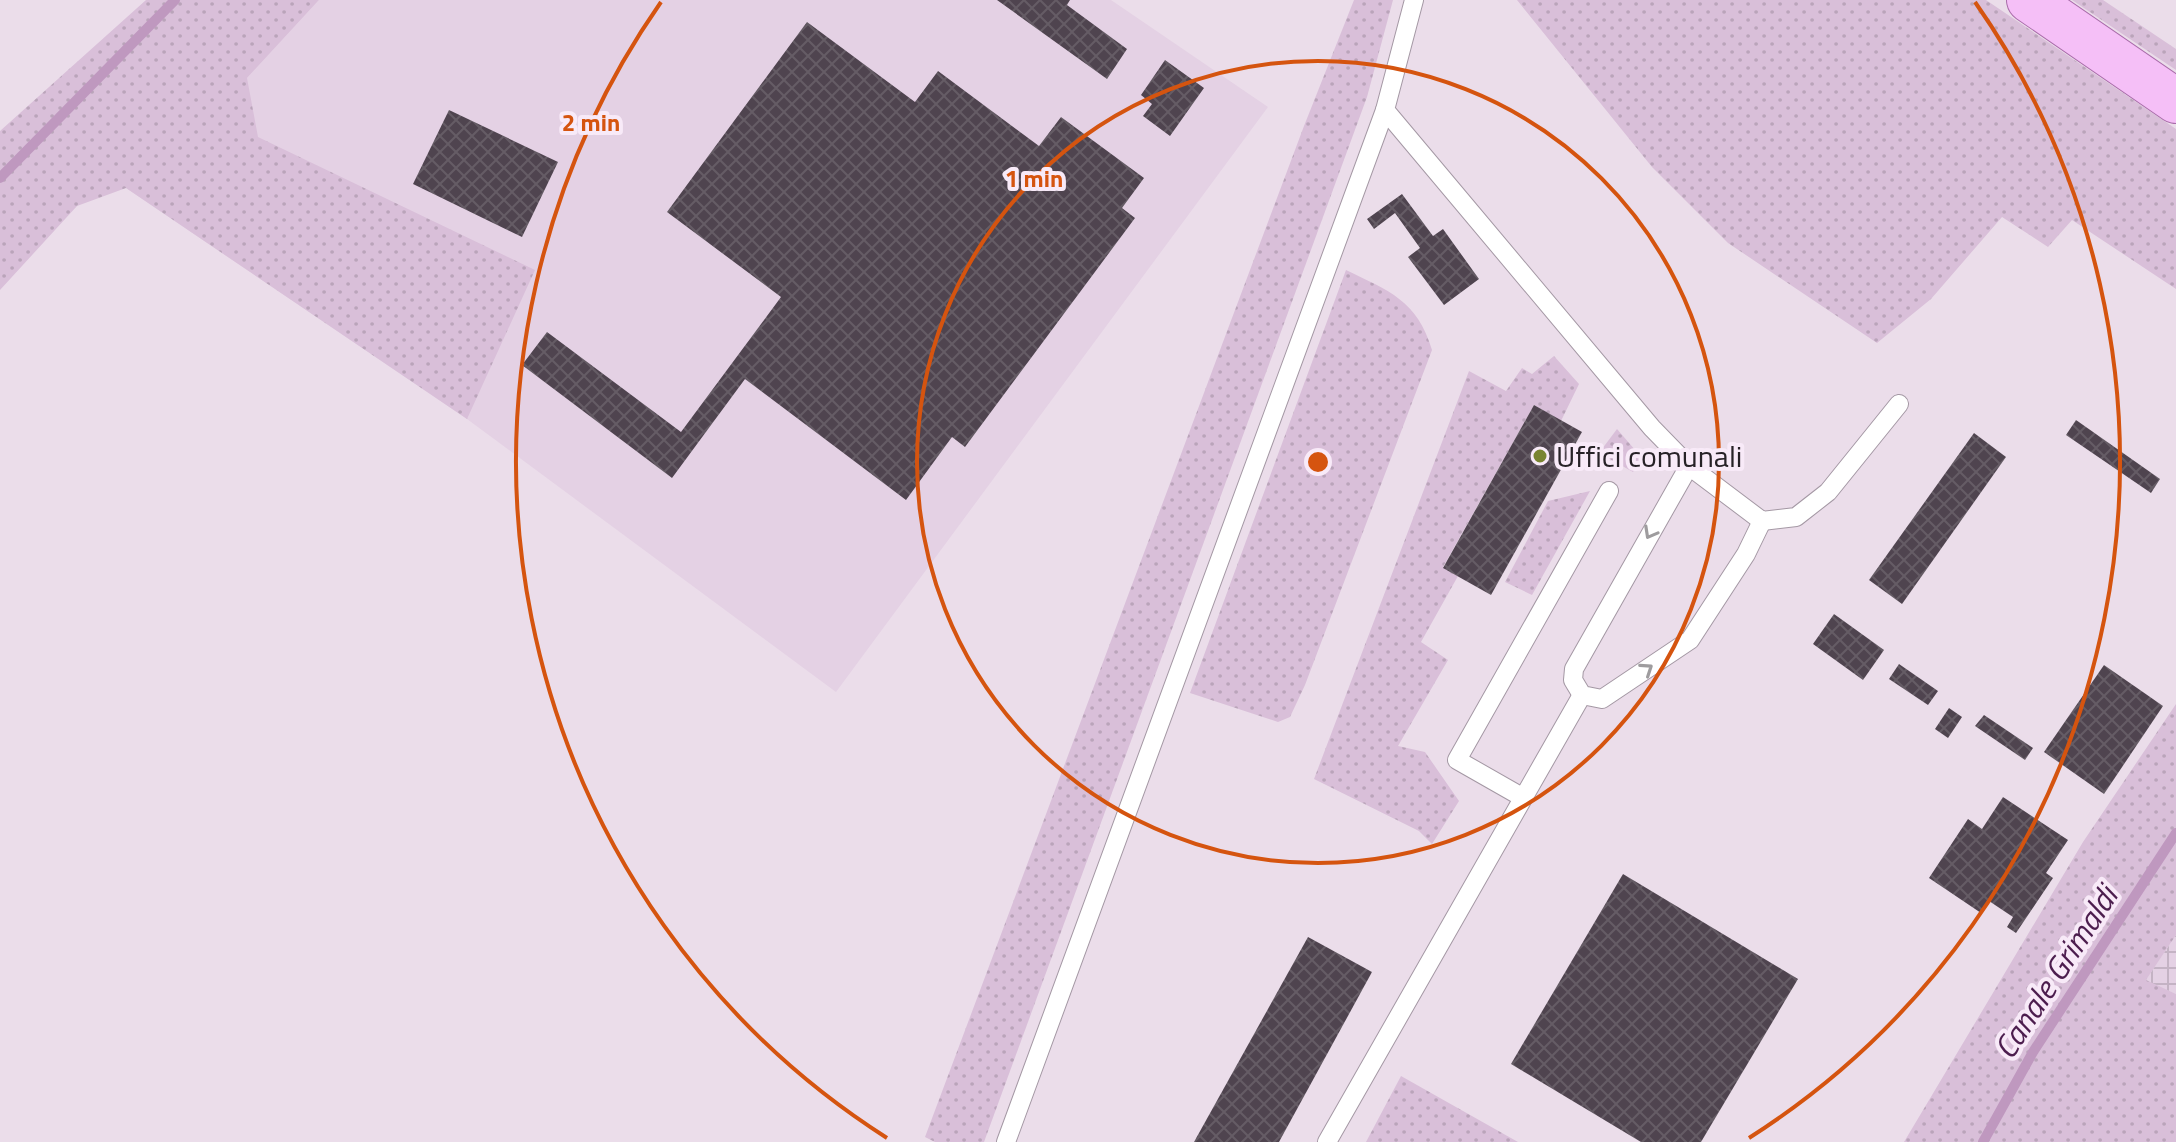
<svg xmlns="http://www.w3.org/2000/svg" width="2176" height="1142" font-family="'Titillium Web',sans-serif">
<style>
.built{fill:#e4d1e4}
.industrial{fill:url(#industrial-grid)}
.grass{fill:url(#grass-dots)}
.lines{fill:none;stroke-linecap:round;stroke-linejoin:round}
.stream{stroke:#bf98bf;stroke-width:10}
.building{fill:url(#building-cross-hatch)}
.service-casing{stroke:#a498a4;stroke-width:20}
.primary-casing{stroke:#a96caa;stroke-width:46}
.service{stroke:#fff;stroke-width:18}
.primary{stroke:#f5bff7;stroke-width:44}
.oneway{stroke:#9e9c9e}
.ring{fill:none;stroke:#d5540f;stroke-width:4}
.poi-dot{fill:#798431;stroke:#f8eaf8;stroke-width:3}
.labels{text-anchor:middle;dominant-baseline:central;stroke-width:8;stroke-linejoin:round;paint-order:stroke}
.poi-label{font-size:30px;fill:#272227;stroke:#f8eaf8;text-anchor:start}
.water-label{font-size:32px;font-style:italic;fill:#4c1d4e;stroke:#f8eaf8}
.centre{fill:#d5540f;stroke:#f8eaf8;stroke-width:4}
.ring-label{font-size:24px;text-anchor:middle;font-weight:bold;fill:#d5540f;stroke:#f8eaf8;stroke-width:8;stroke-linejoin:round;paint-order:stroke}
</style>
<defs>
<pattern id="industrial-grid" width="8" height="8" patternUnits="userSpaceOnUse" patternTransform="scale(2)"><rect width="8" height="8" fill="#e4d1e4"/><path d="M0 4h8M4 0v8" fill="none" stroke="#c4b3c4"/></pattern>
<pattern id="grass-dots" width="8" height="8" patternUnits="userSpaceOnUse" patternTransform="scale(2)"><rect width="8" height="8" fill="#d9bfd9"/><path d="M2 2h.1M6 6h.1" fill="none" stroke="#baa4ba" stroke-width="1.8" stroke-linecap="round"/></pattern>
<pattern id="building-cross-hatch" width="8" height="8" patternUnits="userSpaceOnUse" patternTransform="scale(2)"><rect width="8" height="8" fill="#4f444f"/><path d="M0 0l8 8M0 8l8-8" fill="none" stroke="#655c65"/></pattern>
</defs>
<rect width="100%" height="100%" fill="#ebddea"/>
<path class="built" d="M 319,0 L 1111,0 L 1268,107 L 836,692 L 467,419 L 126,188 L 247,78 Z"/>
<path class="industrial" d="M 2176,935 L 2176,994 L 2145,981 Z"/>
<g class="grass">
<path d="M 146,0 L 319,0 L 247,78 L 258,137 L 535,270 L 467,419 L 126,188 L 77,206 L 0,290 L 0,131 Z"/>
<path d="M 1354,0 L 1393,0 L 1367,97 L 984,1142 L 935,1142 L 925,1137 L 1304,126 Z"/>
<path d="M 1517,0 L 1986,0 L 2176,129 L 2176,289 L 2072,220 L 2048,247 L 2002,217 L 1931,299 L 1877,343 L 1728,243 L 1652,167 Z"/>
<path d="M 2072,0 L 2103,0 L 2176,49 L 2176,70 Z"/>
<path d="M 1346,270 C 1389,291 1417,300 1432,350 L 1305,685 L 1290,717 L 1278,722 L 1190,693 Z"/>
<path d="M 1554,356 L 1579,384 L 1561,421 L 1534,405 L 1443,567 L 1458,576 L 1421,642 L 1448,660 L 1398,746 L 1425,752 L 1459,801 L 1432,844 L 1419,831 L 1314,779 L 1469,371 L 1506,391 L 1522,368 L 1532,374 Z"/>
<path d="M 1617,429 L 1642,458 L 1633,472 L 1599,453 Z"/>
<path d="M 1590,491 L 1532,595 L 1505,582 L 1548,501 Z"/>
<path d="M 2176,704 L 2176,935 L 2146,980 L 2176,994 L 2176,1142 L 1904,1142 L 2083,842 Z"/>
<path d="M 1401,1076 L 1518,1142 L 1366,1142 Z"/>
</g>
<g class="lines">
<g class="stream">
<path d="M 0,178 L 175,0"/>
<path d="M 1983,1142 L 2033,1052 L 2176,833"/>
</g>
</g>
<g class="building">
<path d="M 997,0 L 1070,0 L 1067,5 L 1127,49 L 1107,79 Z"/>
<path d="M 807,22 L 915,102 L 938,71 L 1039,146 L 1061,117 L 1144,178 L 1122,208 L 1135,218 L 965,447 L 952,437 L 906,500 L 745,379 L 672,478 L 522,365 L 547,332 L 681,432 L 781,297 L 667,212 Z"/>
<path d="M 1165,60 L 1204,88 L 1170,136 L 1143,116 L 1152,104 L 1141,95 Z"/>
<path d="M 449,110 L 558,162 L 522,237 L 413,184 Z"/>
<path d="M 1402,194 L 1433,236 L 1443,229 L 1479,279 L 1444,305 L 1408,257 L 1420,248 L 1395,213 L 1374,229 L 1367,219 Z"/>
<path d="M 1534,405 L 1582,432 L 1491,595 L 1443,568 Z"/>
<path d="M 2076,420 L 2160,479 L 2151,493 L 2066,435 Z"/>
<path d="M 1974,433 L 2006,457 L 1902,604 L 1869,580 Z"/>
<path d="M 1834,614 L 1884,650 L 1863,680 L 1813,644 Z"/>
<path d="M 1899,664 L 1938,691 L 1928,705 L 1889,679 Z"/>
<path d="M 2104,665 L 2163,706 L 2104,794 L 2044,752 Z"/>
<path d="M 1949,708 L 1962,717 L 1948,738 L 1935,729 Z"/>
<path d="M 1984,715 L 2033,748 L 2025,760 L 1975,726 Z"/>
<path d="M 2003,797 L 2068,840 L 2046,873 L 2053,878 L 2016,933 L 2007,927 L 2013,917 L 1989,901 L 1981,913 L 1929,878 L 1968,819 L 1982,829 Z"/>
<path d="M 1623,874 L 1798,979 L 1701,1142 L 1641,1142 L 1511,1064 Z"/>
<path d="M 1308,937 L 1372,972 L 1279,1142 L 1194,1142 Z"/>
</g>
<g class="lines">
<g class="service-casing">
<g id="service">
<path d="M 1414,0 L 1385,110 L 1652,428 L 1689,466 L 1762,521 L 1796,517 L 1828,492 L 1899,404"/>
<path d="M 1689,466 L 1574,669 L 1573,680 L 1582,695 L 1602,699 L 1690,640 L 1746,554 L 1762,521"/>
<path d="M 1522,797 L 1457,760 L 1609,491"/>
<path d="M 1006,1142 L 1385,110"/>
<path d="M 1327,1142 L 1582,695"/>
</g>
</g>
<g class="primary-casing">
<path id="primary" d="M 2029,0 L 2176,101"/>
</g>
<use href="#service" class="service"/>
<use href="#primary" class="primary"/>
</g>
<defs><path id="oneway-chevron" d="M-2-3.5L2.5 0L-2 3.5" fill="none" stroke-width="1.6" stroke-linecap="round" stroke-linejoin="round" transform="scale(2)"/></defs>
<g class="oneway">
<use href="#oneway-chevron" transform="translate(1650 533) rotate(119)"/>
<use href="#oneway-chevron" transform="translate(1647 669) rotate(-34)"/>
</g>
<g class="ring">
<circle cx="1318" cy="462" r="401"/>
<path d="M887 1138A802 802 0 0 1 661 2M1975 2A802 802 0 0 1 1749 1138"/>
</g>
<circle class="poi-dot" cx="1540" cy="456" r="8"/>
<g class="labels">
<g class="poi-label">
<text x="1556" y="456">Uffici comunali</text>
</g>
<g class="water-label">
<text transform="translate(2055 972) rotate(-57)">Canale Grimaldi</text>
</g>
</g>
<circle cx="1318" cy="462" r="12" class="centre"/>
<g class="ring-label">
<text x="591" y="131">2 min</text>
<text x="1034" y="187">1 min</text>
</g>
</svg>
